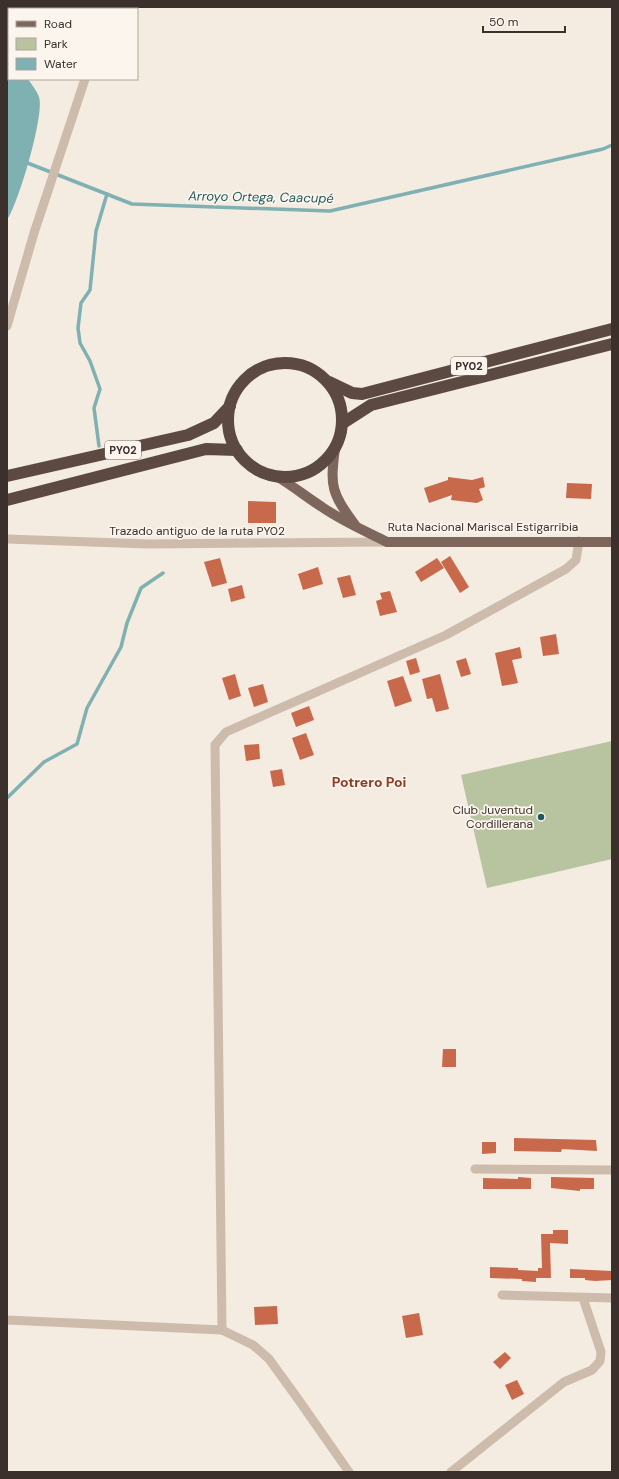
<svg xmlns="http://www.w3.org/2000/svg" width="619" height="1479" font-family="'DM Sans',sans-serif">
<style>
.green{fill:#b8c4a0}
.water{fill:#7fb0b2}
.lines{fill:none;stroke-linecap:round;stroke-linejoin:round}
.stream{stroke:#7fb0b2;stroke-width:3.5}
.building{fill:#c8694b}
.street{stroke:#cdbbac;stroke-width:9}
.primary{stroke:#7d675c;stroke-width:10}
.highway{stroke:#5c4a42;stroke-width:12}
.poi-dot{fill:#1f5a5e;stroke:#fbf5ee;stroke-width:1.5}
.labels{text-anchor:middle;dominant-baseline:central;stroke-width:3.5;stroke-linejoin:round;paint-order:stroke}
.shield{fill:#fbf5ee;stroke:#756b66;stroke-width:1}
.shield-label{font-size:11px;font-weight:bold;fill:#3b302b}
.street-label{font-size:12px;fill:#3b302b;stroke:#fbf5ee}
.poi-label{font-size:12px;fill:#3b302b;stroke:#fbf5ee;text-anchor:end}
.water-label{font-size:13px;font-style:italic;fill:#1f5a5e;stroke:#fbf5ee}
.quarter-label{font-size:14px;font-weight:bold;fill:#8c3b22;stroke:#fbf5ee}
</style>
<rect width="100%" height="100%" fill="#f4ebe1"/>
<path class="green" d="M 612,741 L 612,859 L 487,888 L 461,775 Z"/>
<path class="water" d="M 7,62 L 9,63 L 9,79 L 28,79 C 32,85 37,91 39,97 C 45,114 18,205 7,220 Z"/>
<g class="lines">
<g class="stream">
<path d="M 25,162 L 132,204 L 330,211 L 603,149 L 612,145"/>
<path d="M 99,446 L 94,408 L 100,389 L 90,361 L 80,343 L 78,328 L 81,303 L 90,290 L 96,231 L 107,194"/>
<path d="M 7,798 L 44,762 L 77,744 L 87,708 L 121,647 L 127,623 L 141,588 L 163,573"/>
</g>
</g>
<g class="building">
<path d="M 448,477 L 472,480 L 483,477 L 485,487 L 479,489 L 483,500 L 477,503 L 451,500 L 452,495 L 429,503 L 424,488 L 448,480 Z"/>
<path d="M 567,483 L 592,484 L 591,499 L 566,498 Z"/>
<path d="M 248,501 L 276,502 L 276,523 L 248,523 Z"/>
<path d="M 450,556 L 469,587 L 460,593 L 441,562 Z"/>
<path d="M 220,558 L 227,583 L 212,587 L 204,562 Z"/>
<path d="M 437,558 L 444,568 L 421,582 L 415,572 Z"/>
<path d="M 318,567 L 323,584 L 303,590 L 298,574 Z"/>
<path d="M 350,575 L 356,595 L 343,598 L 337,578 Z"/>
<path d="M 242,585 L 245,598 L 231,602 L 228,589 Z"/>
<path d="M 390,591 L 397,612 L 380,616 L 376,601 L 382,599 L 380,593 Z"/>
<path d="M 556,634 L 559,654 L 543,656 L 540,637 Z"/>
<path d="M 520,647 L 522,658 L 512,660 L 518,683 L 502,686 L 495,653 Z"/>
<path d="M 416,658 L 420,672 L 410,675 L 406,661 Z"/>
<path d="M 466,658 L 471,674 L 461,677 L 456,661 Z"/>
<path d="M 235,674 L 241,696 L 229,700 L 222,678 Z"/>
<path d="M 440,674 L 449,709 L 436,712 L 432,698 L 427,699 L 422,679 Z"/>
<path d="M 403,676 L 412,701 L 395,707 L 387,681 Z"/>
<path d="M 263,684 L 268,702 L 254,707 L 248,688 Z"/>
<path d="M 309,706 L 314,720 L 296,727 L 291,713 Z"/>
<path d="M 306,733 L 314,755 L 300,760 L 292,738 Z"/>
<path d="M 259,744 L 260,759 L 246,761 L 244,745 Z"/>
<path d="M 282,769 L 285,785 L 273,787 L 270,771 Z"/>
<path d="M 443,1049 L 456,1049 L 456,1067 L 442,1067 Z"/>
<path d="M 514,1138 L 596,1140 L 597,1151 L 562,1149 L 561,1152 L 514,1151 Z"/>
<path d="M 482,1142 L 496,1142 L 496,1153 L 482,1154 Z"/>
<path d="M 518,1177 L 531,1178 L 531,1189 L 483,1189 L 483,1178 L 518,1179 Z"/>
<path d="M 551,1177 L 594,1178 L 594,1189 L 580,1189 L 580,1191 L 551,1188 Z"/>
<path d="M 553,1230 L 568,1230 L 568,1244 L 550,1243 L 551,1278 L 536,1278 L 536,1282 L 522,1281 L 522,1279 L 490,1278 L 490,1267 L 518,1268 L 518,1270 L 538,1271 L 538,1268 L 542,1268 L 541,1234 L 553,1234 Z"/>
<path d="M 570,1269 L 612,1271 L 612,1280 L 595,1281 L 585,1280 L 585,1278 L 570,1278 Z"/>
<path d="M 277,1306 L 278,1324 L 255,1325 L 254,1307 Z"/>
<path d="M 419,1313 L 423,1335 L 406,1338 L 402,1316 Z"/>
<path d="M 505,1352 L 511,1358 L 500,1369 L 493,1362 Z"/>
<path d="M 517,1380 L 524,1394 L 512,1400 L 505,1385 Z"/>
</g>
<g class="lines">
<g class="street">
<path d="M 108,9 L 108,7"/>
<path d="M 7,326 L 34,233 L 85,79"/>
<path d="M 7,539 L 148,544 L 387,542"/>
<path d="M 475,1169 L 612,1170"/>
<path d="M 502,1295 L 612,1298"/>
<path d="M 7,1320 L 222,1330 L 253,1345 L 269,1359 L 298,1399 L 349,1472"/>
<path d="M 222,1330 L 215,745 L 226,732 L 446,635 L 566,569 L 576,560 L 579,541"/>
<path d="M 451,1472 L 564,1382 L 592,1370 L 600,1361 L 601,1352 L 583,1298"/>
</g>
<g class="primary">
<path d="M 335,448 C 330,487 331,492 355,525"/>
<path d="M 276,476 C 292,485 306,497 322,507 C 342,521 365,531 387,542 L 612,542"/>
</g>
<g class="highway">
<circle cx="285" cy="420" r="57"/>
<path d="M 329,382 L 352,393 L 362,394 L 612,329"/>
<path d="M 343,423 L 371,405 L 612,344"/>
<path d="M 7,476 L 188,435 L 214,423 L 230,406"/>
<path d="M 7,500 L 206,449 L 237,450"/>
</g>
</g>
<circle class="poi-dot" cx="541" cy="817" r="4"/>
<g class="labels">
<g class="shield">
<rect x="451" y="357" width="36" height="18" rx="3"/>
<rect x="105" y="441" width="36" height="18" rx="3"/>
</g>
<g class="shield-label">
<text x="469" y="366">PY02</text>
<text x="123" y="450">PY02</text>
</g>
<g class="street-label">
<text x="483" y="527">Ruta Nacional Mariscal Estigarribia</text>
<text x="197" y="531">Trazado antiguo de la ruta PY02</text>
</g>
<g class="poi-label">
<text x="533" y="810">Club Juventud<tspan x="533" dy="14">Cordillerana</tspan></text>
</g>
<g class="water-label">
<text transform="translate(261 197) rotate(1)">Arroyo Ortega, Caacupé</text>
</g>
<g class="quarter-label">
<text x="369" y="782">Potrero Poi</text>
</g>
</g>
<rect width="619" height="1479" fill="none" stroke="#3b302b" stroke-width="16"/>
<rect x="8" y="8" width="130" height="72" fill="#fbf5ee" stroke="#aea6a0"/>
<rect x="16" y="21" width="20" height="6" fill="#7d675c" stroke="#aea6a0"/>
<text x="44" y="28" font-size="12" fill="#3b302b">Road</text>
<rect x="16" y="38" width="20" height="12" fill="#b8c4a0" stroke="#aea6a0"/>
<text x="44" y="48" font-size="12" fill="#3b302b">Park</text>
<rect x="16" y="58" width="20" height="12" fill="#7fb0b2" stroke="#aea6a0"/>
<text x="44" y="68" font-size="12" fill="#3b302b">Water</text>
<path d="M483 26v6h82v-6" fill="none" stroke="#3b302b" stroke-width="2"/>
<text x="489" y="26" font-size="12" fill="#3b302b" stroke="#fbf5ee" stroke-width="3" paint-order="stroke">50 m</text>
</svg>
